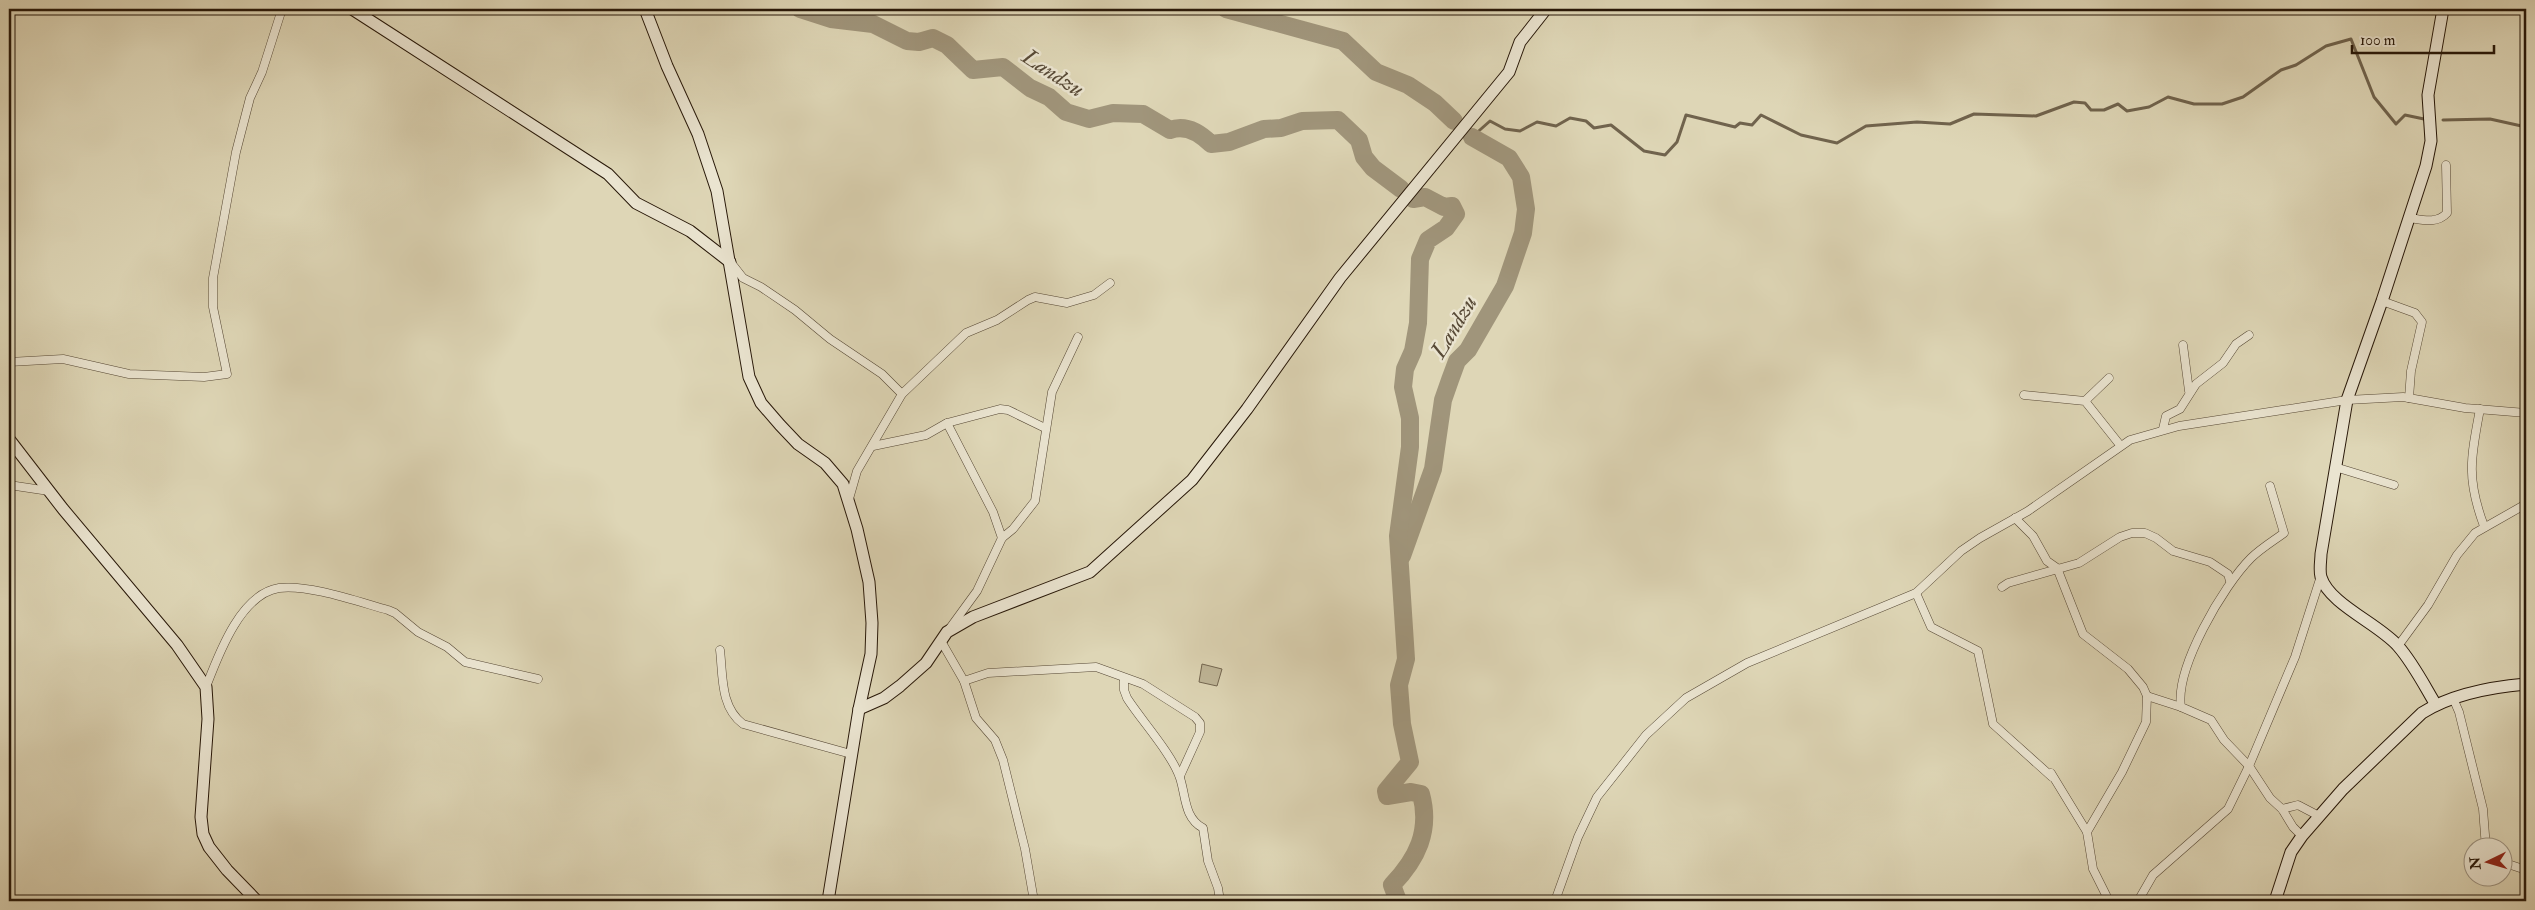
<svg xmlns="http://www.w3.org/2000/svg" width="2535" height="910" font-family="'IM FELL Double Pica',serif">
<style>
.green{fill:#bfb698;stroke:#736650}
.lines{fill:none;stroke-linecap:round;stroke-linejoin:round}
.stream{stroke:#70634d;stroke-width:3}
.river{stroke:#a0957b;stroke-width:18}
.street-casing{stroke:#554734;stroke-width:9}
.secondary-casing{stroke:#271708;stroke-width:13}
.street{stroke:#eae4d0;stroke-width:8}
.secondary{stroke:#eae4d0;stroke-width:11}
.labels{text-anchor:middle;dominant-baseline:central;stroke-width:5;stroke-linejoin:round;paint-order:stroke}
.water-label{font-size:22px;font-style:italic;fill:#574936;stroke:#eae4d0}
</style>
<rect width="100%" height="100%" fill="#ded6b6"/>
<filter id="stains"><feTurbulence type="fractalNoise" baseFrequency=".004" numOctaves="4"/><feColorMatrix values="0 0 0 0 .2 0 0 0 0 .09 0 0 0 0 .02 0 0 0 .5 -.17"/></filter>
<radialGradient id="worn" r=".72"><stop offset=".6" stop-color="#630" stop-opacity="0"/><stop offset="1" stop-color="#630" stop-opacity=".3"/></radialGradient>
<path class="green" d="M 1202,664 L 1222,669 L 1217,686 L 1199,682 Z"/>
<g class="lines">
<g class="stream">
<path d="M 2443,120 L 2490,119 L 2526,127"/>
<path d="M 1472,137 L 1490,121 L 1505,129 L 1520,131 L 1537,122 L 1556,126 L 1570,118 L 1586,121 L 1594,128 L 1611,125 L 1644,151 L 1665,155 L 1677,142 L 1686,115 L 1735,127 L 1740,123 L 1752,125 L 1761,115 L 1801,135 L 1837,143 L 1866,126 L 1917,122 L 1950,124 L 1974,114 L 2036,116 L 2074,102 L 2085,103 L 2091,110 L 2104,110 L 2118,104 L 2127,111 L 2149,107 L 2168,97 L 2194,104 L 2222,104 L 2243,97 L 2281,70 L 2296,65 L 2326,46 L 2351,39 L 2374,97 L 2396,124 L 2405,115 L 2424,119"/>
</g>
<g class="river">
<path d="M 800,9 L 831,19 L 873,24 L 907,41 L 919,42 L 933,38 L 947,45 L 973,70 L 1003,67 L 1030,88 L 1049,97 L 1066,112 L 1089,119 L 1113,113 L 1143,114 L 1170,130 C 1186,124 1200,133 1211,144 L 1229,142 L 1264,129 L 1281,128 L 1302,121 L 1338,120 L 1359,140 L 1364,157 L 1373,168 L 1401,189"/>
<path d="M 1226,9 L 1343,41 L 1376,72 L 1408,85 L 1435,103 L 1454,121"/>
<path d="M 1402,556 L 1433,469 L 1443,400 L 1450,380 L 1457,361 L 1468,350 L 1505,286 L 1523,233 L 1526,209 L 1521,177 L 1509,158 L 1472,137"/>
<path d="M 1398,901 L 1392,885 C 1417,859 1431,831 1421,794 L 1411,792 L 1387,796 L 1386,791 L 1410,762 L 1402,724 L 1399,685 L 1406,659 L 1398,536 L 1410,447 L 1410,418 L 1403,387 L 1405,369 L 1413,351 L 1418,323 L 1420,259 L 1428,240 L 1446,228 L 1456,214 L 1452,206 L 1444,207 L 1425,197 L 1413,199"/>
</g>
<g class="street-casing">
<g id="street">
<path d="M 2410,218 C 2423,220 2437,224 2447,213 L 2446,165"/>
<path d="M 732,264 L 743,278 L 761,287 L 795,310 L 830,339 L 882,374 L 902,394"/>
<path d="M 2382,301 L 2415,313 L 2422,322 L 2411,371 L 2409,398"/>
<path d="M 2183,345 L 2189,391"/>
<path d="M 9,362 L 63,359 L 129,374 L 204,377 L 227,374 L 213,307 L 213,278 L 236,152 L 250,98 L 262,72 L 282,9"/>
<path d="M 2024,395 L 2085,401 L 2120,445"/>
<path d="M 2085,401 L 2109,378"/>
<path d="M 2480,409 C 2471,457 2466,478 2484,526"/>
<path d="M 947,423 L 993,512 L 1002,538"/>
<path d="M 2163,429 L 2166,416 L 2180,409 L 2196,384 L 2223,363 L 2236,344 L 2249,335"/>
<path d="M 873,446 L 926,435 L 947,423 L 1000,409 L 1008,410 L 1045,428"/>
<path d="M 2335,467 L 2394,485"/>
<path d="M 9,485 L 49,491"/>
<path d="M 2270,486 L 2284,533 C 2273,541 2260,549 2251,558 C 2223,586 2175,668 2181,707 L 2211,720 L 2224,740 L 2249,766 L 2270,798 L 2282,809 L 2293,827 L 2302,836"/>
<path d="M 849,499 L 857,471 L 902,394 L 966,333 L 997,320 L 1028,300 L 1035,297 L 1067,303 L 1094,295 L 1110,283"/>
<path d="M 2015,518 L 2033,536 L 2047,561 L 2057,568 L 2083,634 L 2128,669 L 2143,687 L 2147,696 L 2146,722 L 2122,772 L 2087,832"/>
<path d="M 2002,587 L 2008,583 L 2079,563 L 2120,537 L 2132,533 L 2145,533 L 2156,538 L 2173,551 L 2210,562 L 2228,574 L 2230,581"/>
<path d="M 1916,593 L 1931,627 L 1978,651 L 1993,724 L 2052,777"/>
<path d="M 950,628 L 977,591 L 1002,538 L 1013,529 L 1035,501 L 1052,392 L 1078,337"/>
<path d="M 941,641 L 964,681 L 988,673 L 1096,667 L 1143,684 L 1195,717 L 1200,723 L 1200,732 L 1180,776"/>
<path d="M 2398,646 L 2428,605 L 2457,555 L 2475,533 L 2526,504"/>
<path d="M 720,650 C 723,675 720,707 743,724 L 851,754"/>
<path d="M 1124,679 L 1124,690 L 1127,698 C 1141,720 1172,754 1180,778 C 1186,796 1184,818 1203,828 L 1208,861 L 1218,888 L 1220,901"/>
<path d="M 964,681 L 976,718 L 995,740 L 1003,760 L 1025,849 L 1034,901"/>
<path d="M 206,687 C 218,656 240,594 279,588 C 308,584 359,602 388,610 L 395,613 L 418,632 L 447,647 L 465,662 L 538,679"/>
<path d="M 2147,696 L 2181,707"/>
<path d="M 2453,698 L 2459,712 L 2483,809 L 2486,848"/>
<path d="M 2051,773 L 2087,832 L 2093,869 L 2109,901"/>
<path d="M 2282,809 L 2298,805 L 2319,816"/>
<path d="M 2502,862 L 2526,870"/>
<path d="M 1555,901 L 1578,837 L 1597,797 L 1646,735 L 1686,698 L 1747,663 L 1916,593 L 1961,551 L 1980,538 L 2028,511 L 2130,440 L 2179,426 L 2347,400 L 2403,397 L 2465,408 L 2526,413"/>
<path d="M 2138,901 L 2153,875 L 2228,809 L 2249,766 L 2295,657 L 2321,576"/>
</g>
</g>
<g class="secondary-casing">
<g id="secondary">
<path d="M 352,9 L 608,174 L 636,203 L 690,231 L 730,262"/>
<path d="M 645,9 L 667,66 L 698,134 L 717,191 L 749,377 L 761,403 L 780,425 L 798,444 L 825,463 L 843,484 L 857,529 L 869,582 L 872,623 L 871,654 L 859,709 L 828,901"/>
<path d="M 9,439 L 63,509 L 177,645 L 206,687 L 208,719 L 201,817 L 203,834 L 209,847 L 227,870 L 257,901"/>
<path d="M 2436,705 C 2424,685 2413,663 2398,646 C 2379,624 2329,604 2321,577 C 2319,570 2321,560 2321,554 L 2347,400 L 2382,301 L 2426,166 L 2431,141 L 2428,95 L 2443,9"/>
<path d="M 859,709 L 884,698 L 900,686 L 926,663 L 947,632 L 973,617 L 1090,572 L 1192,480 L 1247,409 L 1340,278 L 1509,72 L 1520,42 L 1546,9"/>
<path d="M 2275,901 L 2291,852 L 2302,836 L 2343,789 L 2422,713 C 2452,694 2491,687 2526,684"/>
</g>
</g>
<use href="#street" class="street"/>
<use href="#secondary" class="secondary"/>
</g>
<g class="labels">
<g class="water-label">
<text transform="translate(1053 73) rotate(33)">Landzu</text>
<text transform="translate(1454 327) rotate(-59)">Landzu</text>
</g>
</g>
<rect width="2535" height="910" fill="none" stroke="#ded6b6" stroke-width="30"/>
<rect x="10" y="10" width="2515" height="890" fill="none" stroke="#271708" stroke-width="2.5"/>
<rect x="15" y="15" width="2505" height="880" fill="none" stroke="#271708"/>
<g transform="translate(2488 862) rotate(265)"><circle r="24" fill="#eae4d0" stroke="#9c9280"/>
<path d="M0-4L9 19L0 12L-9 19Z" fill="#8f2418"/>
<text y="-8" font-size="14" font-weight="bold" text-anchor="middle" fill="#271708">N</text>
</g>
<path d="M2352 45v8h142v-8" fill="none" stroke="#271708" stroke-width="2.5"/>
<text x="2360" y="45" font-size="15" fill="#271708" stroke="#eae4d0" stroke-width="4" paint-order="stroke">100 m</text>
<rect width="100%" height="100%" filter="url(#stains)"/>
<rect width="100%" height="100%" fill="url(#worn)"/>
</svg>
